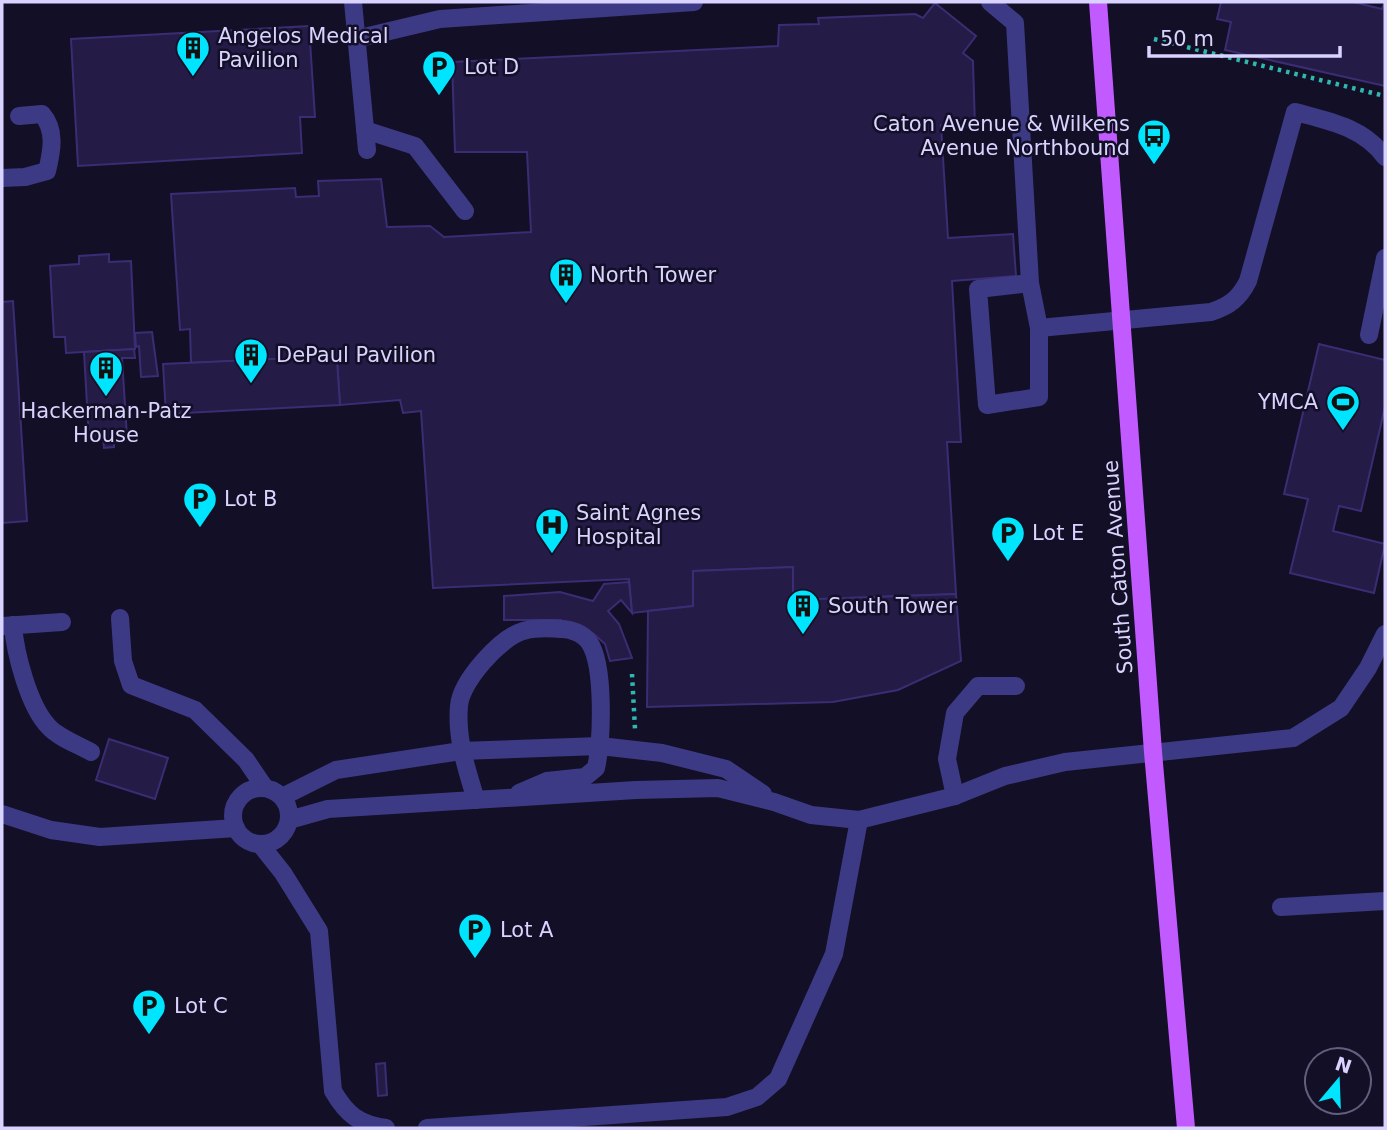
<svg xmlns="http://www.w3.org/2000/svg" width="1387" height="1130" font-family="'DejaVu Sans',sans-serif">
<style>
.building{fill:#241b47;stroke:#3b2d73;stroke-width:2}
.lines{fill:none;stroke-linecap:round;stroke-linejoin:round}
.path{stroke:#2fb8b0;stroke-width:4.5;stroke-dasharray:3.5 5;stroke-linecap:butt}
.minor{stroke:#3d3a85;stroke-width:18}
.major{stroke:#c25bff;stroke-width:18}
.labels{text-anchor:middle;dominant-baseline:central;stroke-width:5;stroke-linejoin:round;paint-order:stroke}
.poi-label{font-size:21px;fill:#d9d4ff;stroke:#130f26;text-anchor:start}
.street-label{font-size:21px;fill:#d9d4ff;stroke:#130f26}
</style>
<rect width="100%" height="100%" fill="#130f26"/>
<g class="building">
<path d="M 1221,2 L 1353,2 L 1382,9 L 1385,2 L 1385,86 L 1225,50 L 1231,22 L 1217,19 Z"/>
<path d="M 935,3 L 976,36 L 963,53 L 973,61 L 975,128 L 941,125 L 948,238 L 1013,234 L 1016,276 L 952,281 L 961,442 L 947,442 L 956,594 L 793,600 L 793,567 L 693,571 L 693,606 L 632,613 L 629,579 L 433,588 L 421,411 L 403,413 L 400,400 L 340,405 L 337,360 L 318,361 L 317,357 L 191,363 L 190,329 L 180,330 L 171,194 L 295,188 L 296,197 L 319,196 L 318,181 L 381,179 L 387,227 L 430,226 L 444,237 L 531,232 L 527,152 L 455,152 L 452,62 L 778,46 L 779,25 L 819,24 L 818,18 L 915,14 L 923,18 Z"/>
<path d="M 309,26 L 315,117 L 300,117 L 302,153 L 78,166 L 71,39 Z"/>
<path d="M 109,254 L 109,262 L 131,261 L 135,349 L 66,353 L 65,337 L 54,337 L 50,266 L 79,264 L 79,256 Z"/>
<path d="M 13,301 L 27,521 L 2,523 L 2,302 Z"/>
<path d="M 152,332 L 158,376 L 141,377 L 139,346 L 136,347 L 135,333 Z"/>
<path d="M 1319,344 L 1385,360 L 1385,407 L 1361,511 L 1339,506 L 1333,531 L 1385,544 L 1374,593 L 1290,573 L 1308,499 L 1284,494 Z"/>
<path d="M 134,349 L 135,358 L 122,358 L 127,437 L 114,438 L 114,447 L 104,448 L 103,439 L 89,439 L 84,352 Z"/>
<path d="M 317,357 L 318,361 L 337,360 L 340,405 L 166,414 L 163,364 Z"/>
<path d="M 793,567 L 793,600 L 956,594 L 961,661 L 898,690 L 833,702 L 647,707 L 648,611 L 693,606 L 693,571 Z"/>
<path d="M 629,582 L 632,613 L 621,600 L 608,611 L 619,624 L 632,658 L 610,661 L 605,644 L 594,634 L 561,620 L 504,620 L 504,596 L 560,592 L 593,601 L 604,584 Z"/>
<path d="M 109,739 L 168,758 L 155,799 L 96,780 Z"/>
<path d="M 385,1063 L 387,1095 L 378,1096 L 376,1064 Z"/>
</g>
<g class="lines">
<g class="path">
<path d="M 1154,39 L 1385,96"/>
<path d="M 632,674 L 635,729"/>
</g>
<g class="minor">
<path d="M 353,2 L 367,150"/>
<path d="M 990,2 L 1015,23 L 1030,283 L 1039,328 L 1039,397 L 987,405 L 978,289 L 1030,283"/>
<path d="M 356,39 L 440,19 L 694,2"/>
<path d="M 365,130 L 415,146 L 465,211"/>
<path d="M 2,178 L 25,177 L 47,171 C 52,151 56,130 42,114 L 19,116"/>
<path d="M 1039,328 L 1211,312 C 1229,306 1239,299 1248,281 L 1295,112 C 1329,121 1363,127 1385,157"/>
<path d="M 1369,335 L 1385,258"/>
<path d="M 120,618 L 123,661 L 131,685 L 195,710 L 246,760 L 265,788"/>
<path d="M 13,625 C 15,653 29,707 49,727 C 59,738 79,745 91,752"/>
<path d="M 3,626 L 62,622"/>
<circle cx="261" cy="816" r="28"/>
<path d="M 955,796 L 947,759 L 955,713 L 978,686 L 1016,686"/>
<path d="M 282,797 L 336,770 L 461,751 L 600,746 L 662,753 L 726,769 L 763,794"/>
<path d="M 476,800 C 467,770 456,739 459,706 C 461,681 500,638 523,631 C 534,628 549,628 561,629 C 570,629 583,633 589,642 C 605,665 602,741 596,768 L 585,777 L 547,781 L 519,793"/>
<path d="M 2,814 L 51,830 L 100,837 L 236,828"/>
<path d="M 289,820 L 328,809 L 636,790 L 718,788 L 774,802 L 811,815 L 859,820 L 955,796 L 1005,776 L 1065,762 L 1293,738 L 1341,708 L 1368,668 L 1385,634"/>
<path d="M 260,844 L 283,873 L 319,931 L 333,1091 C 347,1115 359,1124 386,1128"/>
<path d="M 1281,907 L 1385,901"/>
<path d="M 427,1128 L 727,1107 L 757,1097 L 778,1079 L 834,954 L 859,820"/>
</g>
<path class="major" d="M 1098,2 L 1153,752 L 1186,1128"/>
</g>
<defs>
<g id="building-pin" transform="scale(1.75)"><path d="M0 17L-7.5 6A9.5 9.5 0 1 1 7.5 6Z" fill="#00e5ff" stroke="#130f26"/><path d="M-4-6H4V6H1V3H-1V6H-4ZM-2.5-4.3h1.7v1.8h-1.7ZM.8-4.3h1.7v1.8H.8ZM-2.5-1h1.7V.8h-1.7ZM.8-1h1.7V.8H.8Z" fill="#111"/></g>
<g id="parking-pin" transform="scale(1.75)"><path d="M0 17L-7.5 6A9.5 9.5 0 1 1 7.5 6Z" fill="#00e5ff" stroke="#130f26"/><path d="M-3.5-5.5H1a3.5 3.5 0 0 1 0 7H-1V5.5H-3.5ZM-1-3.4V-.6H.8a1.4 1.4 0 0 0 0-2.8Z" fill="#111"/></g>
<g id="bus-pin" transform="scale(1.75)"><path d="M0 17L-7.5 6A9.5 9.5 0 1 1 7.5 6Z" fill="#00e5ff" stroke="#130f26"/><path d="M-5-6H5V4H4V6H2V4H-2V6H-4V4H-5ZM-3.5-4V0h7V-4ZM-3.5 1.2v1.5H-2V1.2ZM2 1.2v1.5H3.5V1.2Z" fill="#111"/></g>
<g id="stadium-pin" transform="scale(1.75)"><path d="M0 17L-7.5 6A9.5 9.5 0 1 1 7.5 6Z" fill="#00e5ff" stroke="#130f26"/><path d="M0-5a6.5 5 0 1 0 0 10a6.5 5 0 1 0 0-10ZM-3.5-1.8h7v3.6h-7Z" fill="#111"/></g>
<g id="hospital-pin" transform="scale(1.75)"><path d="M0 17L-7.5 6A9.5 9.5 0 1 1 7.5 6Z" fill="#00e5ff" stroke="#130f26"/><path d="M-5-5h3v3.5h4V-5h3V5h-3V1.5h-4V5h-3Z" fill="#111"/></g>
</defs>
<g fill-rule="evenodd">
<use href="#building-pin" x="193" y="48"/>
<use href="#parking-pin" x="439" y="67"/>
<use href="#bus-pin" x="1154" y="136"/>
<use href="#building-pin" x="566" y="275"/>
<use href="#building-pin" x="251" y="355"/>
<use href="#building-pin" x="106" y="368"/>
<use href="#stadium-pin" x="1343" y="402"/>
<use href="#parking-pin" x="200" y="499"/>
<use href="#hospital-pin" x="552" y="525"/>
<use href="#parking-pin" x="1008" y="533"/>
<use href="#building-pin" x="803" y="606"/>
<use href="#parking-pin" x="475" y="930"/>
<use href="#parking-pin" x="149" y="1006"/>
</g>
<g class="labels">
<g class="poi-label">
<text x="218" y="36">Angelos Medical<tspan x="218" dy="24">Pavilion</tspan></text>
<text x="464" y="67">Lot D</text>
<text x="1130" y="124" text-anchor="end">Caton Avenue &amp; Wilkens<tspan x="1130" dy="24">Avenue Northbound</tspan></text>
<text x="590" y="275">North Tower</text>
<text x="276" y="355">DePaul Pavilion</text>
<text x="1318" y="402" text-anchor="end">YMCA</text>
<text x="106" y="411" text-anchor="middle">Hackerman-Patz<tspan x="106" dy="24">House</tspan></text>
<text x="224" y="499">Lot B</text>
<text x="576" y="513">Saint Agnes<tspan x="576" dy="24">Hospital</tspan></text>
<text x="1032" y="533">Lot E</text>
<text x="828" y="606">South Tower</text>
<text x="500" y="930">Lot A</text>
<text x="174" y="1006">Lot C</text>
</g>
<g class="street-label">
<text transform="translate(1118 567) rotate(-94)">South Caton Avenue</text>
</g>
</g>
<rect width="1387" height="1130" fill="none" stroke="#d9d4ff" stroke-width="7"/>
<g transform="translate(1338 1081) rotate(19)"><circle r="33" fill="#130f26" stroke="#625e7d" stroke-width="2"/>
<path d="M0-5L12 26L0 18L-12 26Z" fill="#00e5ff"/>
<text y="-10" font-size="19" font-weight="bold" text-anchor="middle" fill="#d9d4ff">N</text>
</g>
<path d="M1149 46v10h191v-10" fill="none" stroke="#d9d4ff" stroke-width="3.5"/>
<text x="1160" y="46" font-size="21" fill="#d9d4ff" stroke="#130f26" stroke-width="5" paint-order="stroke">50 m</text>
</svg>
